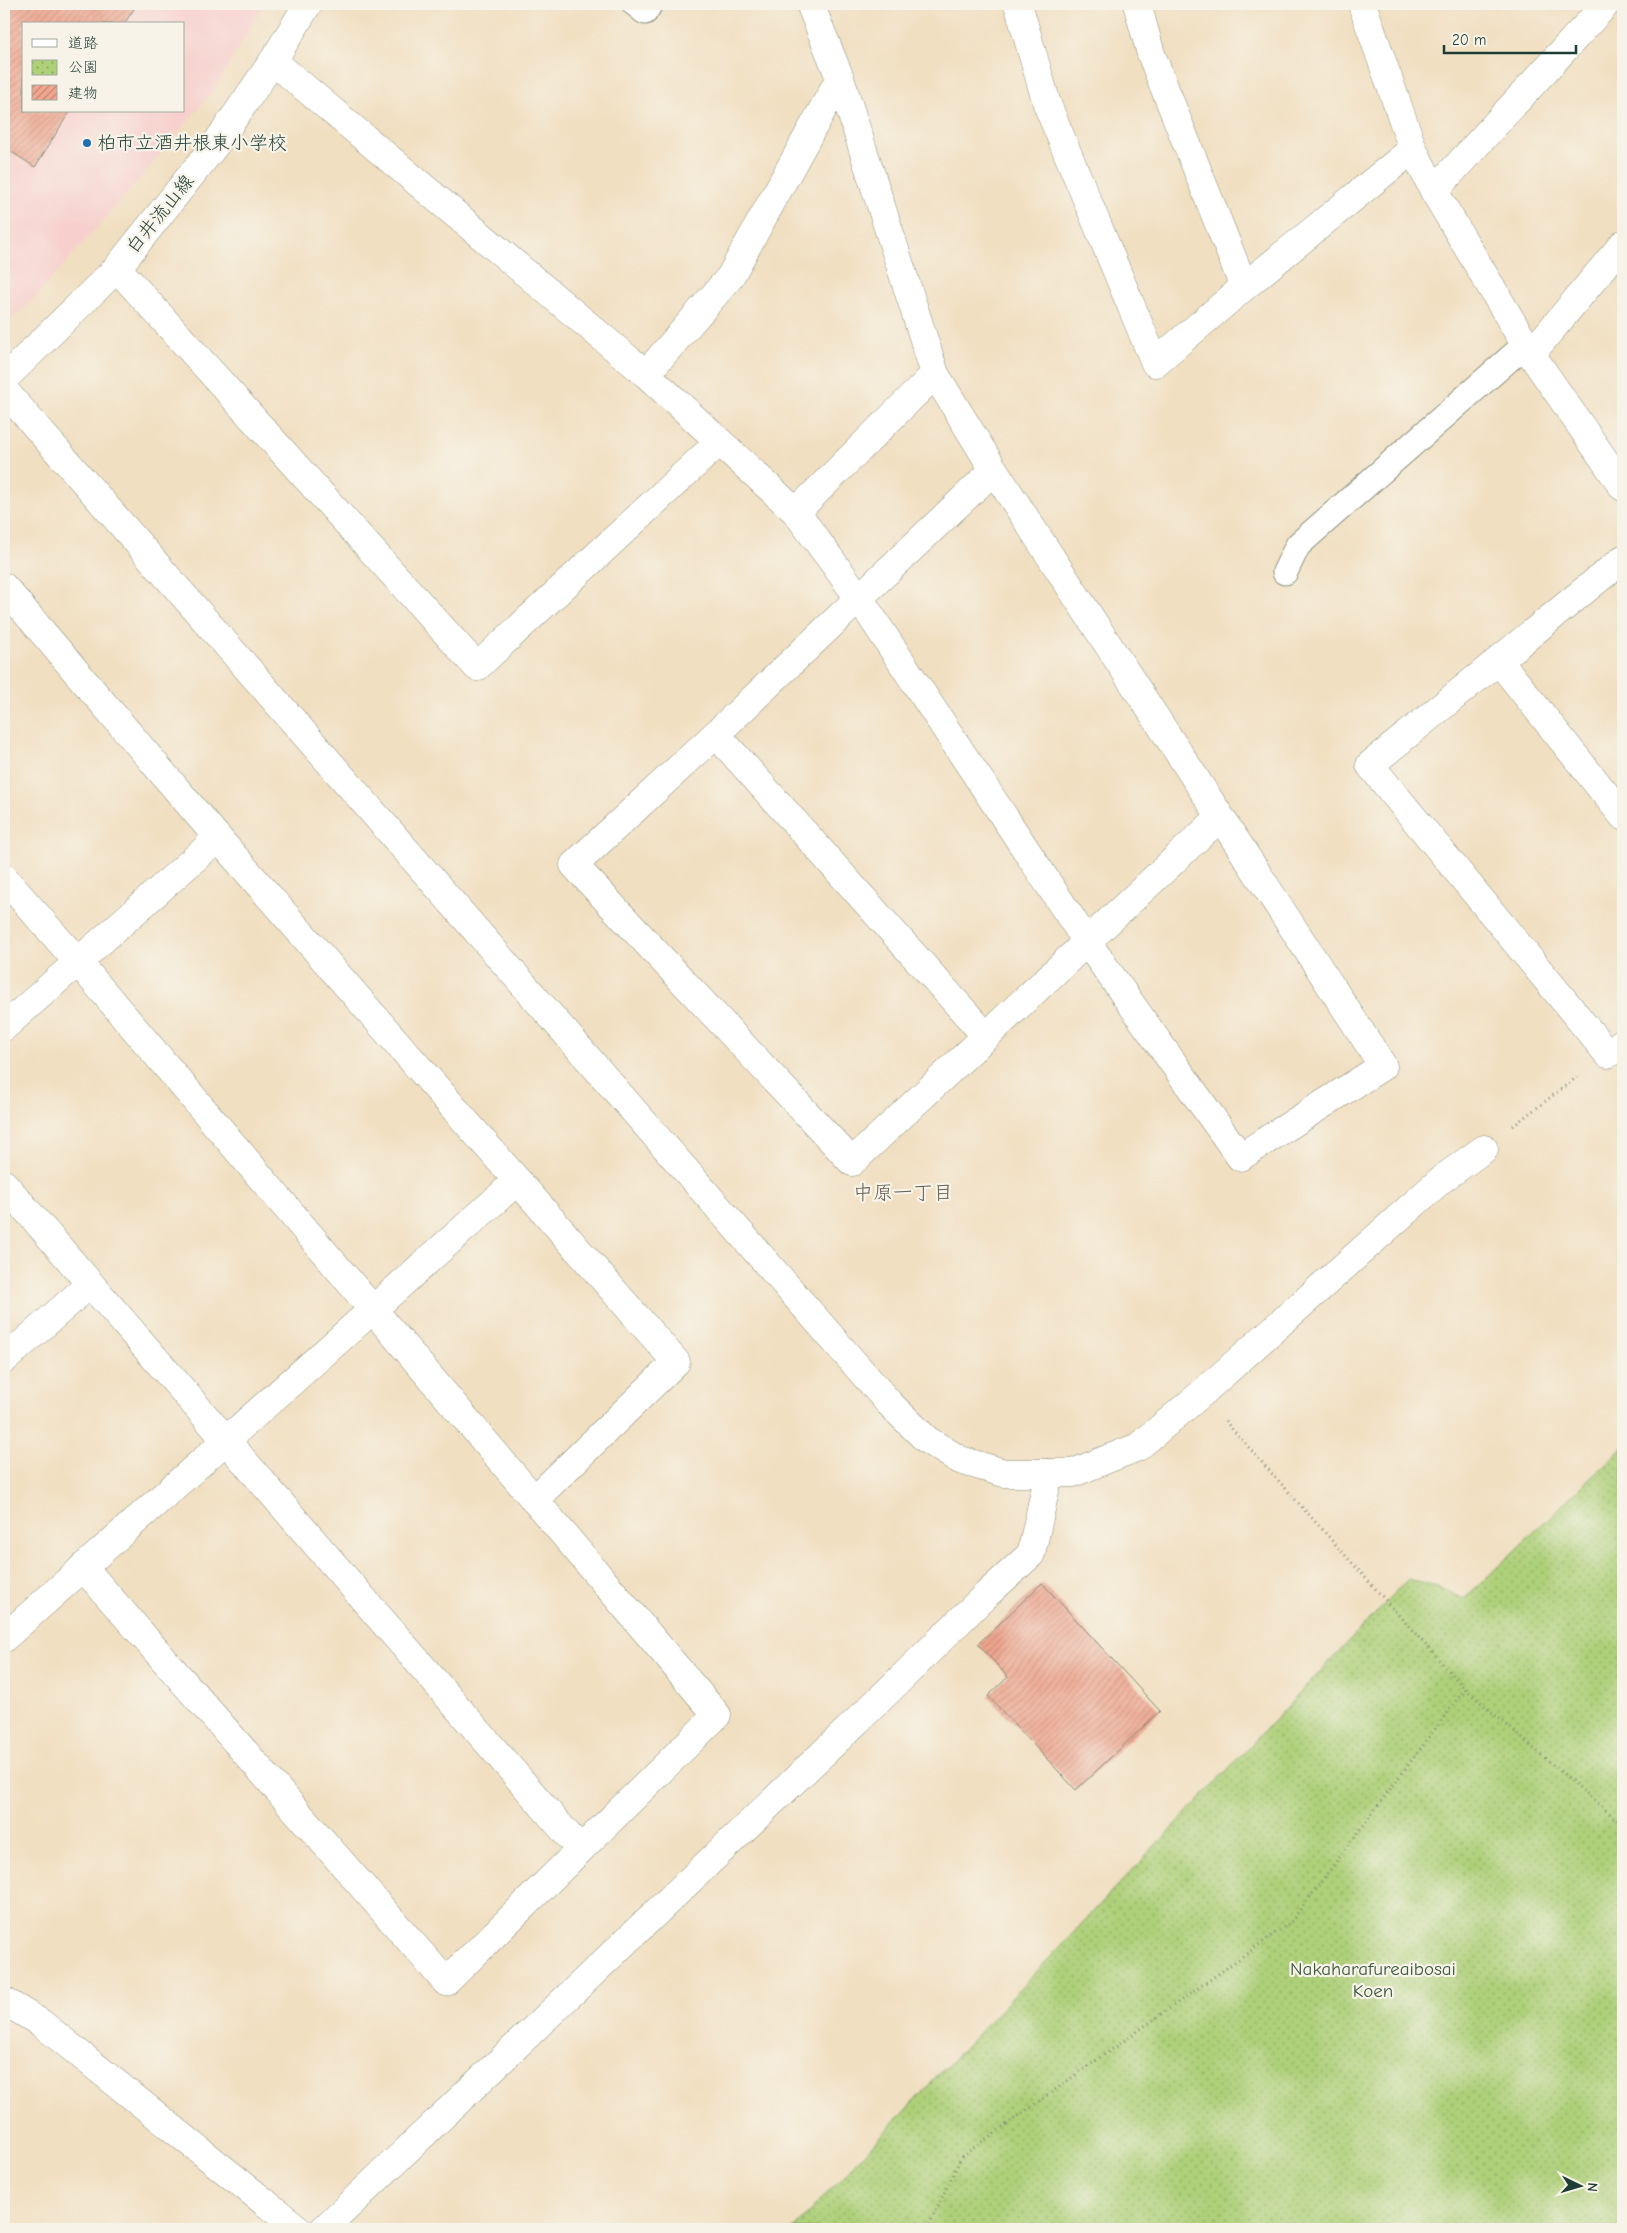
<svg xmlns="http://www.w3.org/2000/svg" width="1627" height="2233" font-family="'Comic Neue','Klee One',sans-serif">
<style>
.built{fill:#f7d0ce;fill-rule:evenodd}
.park{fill:url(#park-dots);stroke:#668656}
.building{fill:url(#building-hatch)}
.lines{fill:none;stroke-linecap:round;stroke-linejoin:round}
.service-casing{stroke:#888e7a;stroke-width:27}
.minor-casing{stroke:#888e7a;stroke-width:29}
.tertiary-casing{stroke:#888e7a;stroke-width:29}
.secondary-casing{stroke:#888e7a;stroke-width:29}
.path{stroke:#888e7a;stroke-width:3;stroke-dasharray:1 4;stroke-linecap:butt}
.service{stroke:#fff;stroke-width:25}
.minor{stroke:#fff;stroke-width:28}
.tertiary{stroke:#fff;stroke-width:28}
.secondary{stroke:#fff;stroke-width:28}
.poi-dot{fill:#1f6fb2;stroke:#f7f3e8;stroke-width:2}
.labels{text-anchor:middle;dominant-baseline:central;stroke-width:4.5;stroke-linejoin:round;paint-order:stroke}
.poi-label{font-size:19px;fill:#1f3d34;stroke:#f7f3e8;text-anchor:start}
.street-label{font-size:19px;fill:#1f3d34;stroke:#f7f3e8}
.park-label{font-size:19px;fill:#3c5a42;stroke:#f7f3e8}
.neighbourhood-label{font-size:20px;fill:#686154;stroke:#f7f3e8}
</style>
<defs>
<pattern id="park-dots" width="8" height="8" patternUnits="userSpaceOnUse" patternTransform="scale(1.25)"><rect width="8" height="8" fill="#aed079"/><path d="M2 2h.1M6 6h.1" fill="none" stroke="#8daa64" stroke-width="1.8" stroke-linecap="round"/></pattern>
<pattern id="building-hatch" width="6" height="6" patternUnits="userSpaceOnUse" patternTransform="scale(1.25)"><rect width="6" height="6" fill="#efa58e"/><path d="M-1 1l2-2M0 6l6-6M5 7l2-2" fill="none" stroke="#c18875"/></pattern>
</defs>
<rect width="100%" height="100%" fill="#f7f3e8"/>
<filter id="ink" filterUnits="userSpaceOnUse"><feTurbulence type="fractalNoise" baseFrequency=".02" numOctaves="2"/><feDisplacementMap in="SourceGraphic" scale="10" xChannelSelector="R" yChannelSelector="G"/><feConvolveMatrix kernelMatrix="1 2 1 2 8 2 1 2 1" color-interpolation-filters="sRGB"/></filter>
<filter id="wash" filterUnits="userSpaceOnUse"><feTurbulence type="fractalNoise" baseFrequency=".0096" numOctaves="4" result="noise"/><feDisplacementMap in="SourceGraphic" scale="20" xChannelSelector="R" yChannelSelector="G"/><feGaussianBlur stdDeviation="1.12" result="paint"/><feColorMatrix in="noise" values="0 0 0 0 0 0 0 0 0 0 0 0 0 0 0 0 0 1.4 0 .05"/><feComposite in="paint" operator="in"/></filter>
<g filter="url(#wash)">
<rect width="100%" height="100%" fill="#f1dfc1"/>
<path class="built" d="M 4,4 L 264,4 L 215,88 L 144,174 L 29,304 L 4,326 ZM 24,24 L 184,24 L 184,111 L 24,111 Z"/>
<path class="park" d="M 1623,1447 L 1623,2229 L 793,2229 L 1408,1579 L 1437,1586 L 1464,1599 Z"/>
<g id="blocks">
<g class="building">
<path d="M 4,4 L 137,4 L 124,24 L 24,24 L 24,111 L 70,111 L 35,167 L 4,147 Z"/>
<path d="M 1042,1583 L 1160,1711 L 1076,1790 L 988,1696 L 1008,1677 L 978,1644 Z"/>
</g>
</g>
</g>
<g filter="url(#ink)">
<use href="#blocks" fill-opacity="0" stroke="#888e7a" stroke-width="1"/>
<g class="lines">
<g class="service-casing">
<g id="service">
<path d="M 635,4 L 645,12 L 650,4"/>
<path d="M 1285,572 L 1298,545 L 1525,345"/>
</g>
</g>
<g class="minor-casing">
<g id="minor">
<path d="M 1018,4 L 1047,104 L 1155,363 L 1244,287 L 1413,149"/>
<path d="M 1137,4 L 1151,54 L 1244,287"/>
<path d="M 273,61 L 646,374 L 796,512 L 859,598 L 1087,942 L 1240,1157 L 1383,1066 L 994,470 L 935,374 L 840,78 L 810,4"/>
<path d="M 1434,191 L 1606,4"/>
<path d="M 117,268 L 477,667 L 719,442"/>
<path d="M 1531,354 L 1623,244"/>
<path d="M 646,374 L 730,277 L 840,78"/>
<path d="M 4,390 L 889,1403 L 927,1440 L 960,1460 L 1004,1473 L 1073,1473 L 1110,1458 L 1138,1447 L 1201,1394 L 1442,1179 L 1484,1149"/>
<path d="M 994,470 L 716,734 L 574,865 L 852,1162 L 1219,818"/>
<path d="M 796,512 L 935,374"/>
<path d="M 1623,559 L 1370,765 L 1608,1054 L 1623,1042"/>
<path d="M 4,587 L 218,838 L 676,1362 L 534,1500"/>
<path d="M 1499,661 L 1623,816"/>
<path d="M 716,734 L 986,1036"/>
<path d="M 4,878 L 78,962 L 717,1715 L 446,1982 L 83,1567"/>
<path d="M 4,1027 L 218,838"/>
<path d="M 4,1184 L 580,1849"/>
<path d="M 4,1360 L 90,1284"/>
<path d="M 4,1638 L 517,1181"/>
<path d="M 4,2001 L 41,2023 L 298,2229"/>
<path d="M 324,2229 L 878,1701 L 987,1594 L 1031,1554 L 1049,1473"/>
</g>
</g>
<g class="tertiary-casing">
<path id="tertiary" d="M 1362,4 L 1413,149 L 1434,191 L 1531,354 L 1623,487"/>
</g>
<g class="secondary-casing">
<path id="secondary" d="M 4,379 L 117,268 L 216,144 L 273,61 L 308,4"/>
</g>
<g class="path">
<path d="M 1513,1126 L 1577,1077"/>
<path d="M 1225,1421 L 1465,1689 L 1623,1825"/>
<path d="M 927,2229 L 962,2156 L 1291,1922 L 1465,1689"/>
</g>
<use href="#service" class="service"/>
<use href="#minor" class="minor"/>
<use href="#tertiary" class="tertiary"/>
<use href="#secondary" class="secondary"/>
</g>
</g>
<circle class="poi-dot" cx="87" cy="143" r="5"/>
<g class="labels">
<g class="poi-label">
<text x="97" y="143">柏市立酒井根東小学校</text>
</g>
<g class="street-label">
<text transform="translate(160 214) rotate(-51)">白井流山線</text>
</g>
<g class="park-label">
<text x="1373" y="1969">Nakaharafureaibosai<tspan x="1373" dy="22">Koen</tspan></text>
</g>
<g class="neighbourhood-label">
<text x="903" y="1192">中原一丁目</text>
</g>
</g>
<rect width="1627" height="2233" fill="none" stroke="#f7f3e8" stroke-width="20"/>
<rect x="22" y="22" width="162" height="90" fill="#f7f3e8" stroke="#a1aaa0"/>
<rect x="32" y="39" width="25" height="8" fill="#ffffff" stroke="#a1aaa0"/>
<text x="68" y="48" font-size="15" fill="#1f3d34">道路</text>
<rect x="32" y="60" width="25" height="15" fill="url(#park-dots)" stroke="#a1aaa0"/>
<text x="68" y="72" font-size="15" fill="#1f3d34">公園</text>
<rect x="32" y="85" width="25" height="15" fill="url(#building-hatch)" stroke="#a1aaa0"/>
<text x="68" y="98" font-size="15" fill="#1f3d34">建物</text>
<g transform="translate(1580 2186) rotate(95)" stroke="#f7f3e8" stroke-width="4" paint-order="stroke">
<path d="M0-4L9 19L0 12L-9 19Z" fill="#1f3d34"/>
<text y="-8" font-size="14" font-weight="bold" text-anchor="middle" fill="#1f3d34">N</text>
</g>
<path d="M1444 45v8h132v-8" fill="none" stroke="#1f3d34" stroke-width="2.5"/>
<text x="1452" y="45" font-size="15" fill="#1f3d34" stroke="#f7f3e8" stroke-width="4" paint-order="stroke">20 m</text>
</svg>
